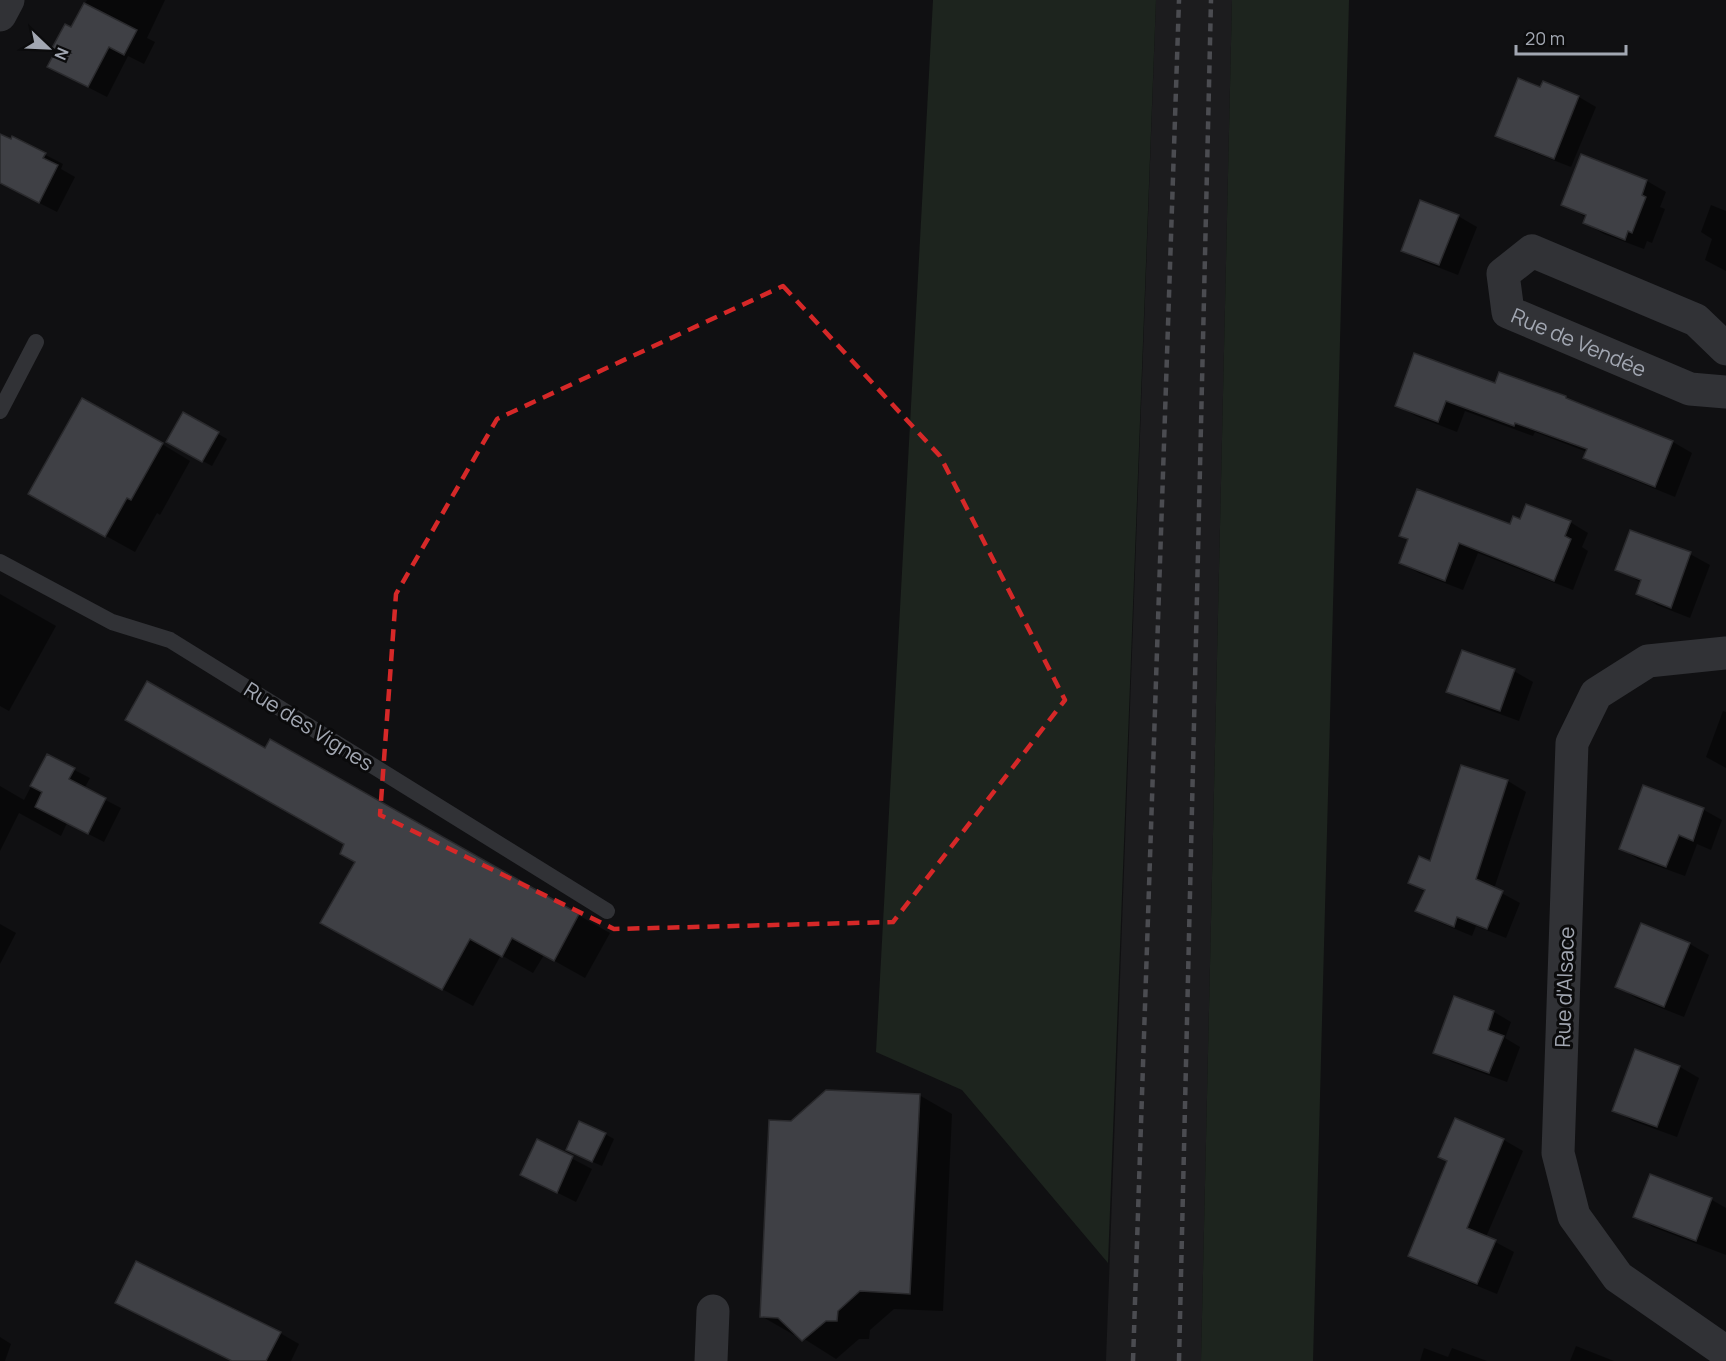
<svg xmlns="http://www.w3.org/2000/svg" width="1726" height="1361" font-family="Manrope,sans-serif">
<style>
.built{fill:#1c1c1e}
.green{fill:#1d241e}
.shadow{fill:#0007}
.building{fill:#3f4045;stroke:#2a2a2d;stroke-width:1.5}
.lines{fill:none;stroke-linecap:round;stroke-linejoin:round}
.lane{stroke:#313236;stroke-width:16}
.street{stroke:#313236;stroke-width:33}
.rail{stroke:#4b4c51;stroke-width:4.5;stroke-dasharray:8 6;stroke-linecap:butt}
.marked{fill:none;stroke:#d62828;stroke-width:4.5;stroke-dasharray:12 8;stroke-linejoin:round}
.labels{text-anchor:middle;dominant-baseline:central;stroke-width:6;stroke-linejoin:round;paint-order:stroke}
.street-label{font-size:21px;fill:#a2a7b2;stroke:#0b0b0c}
</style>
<rect width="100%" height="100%" fill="#101012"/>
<path class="built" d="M 1156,0 L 1232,0 L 1201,1361 L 1106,1361 Z"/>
<g class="green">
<path d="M 933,0 L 1156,0 L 1108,1263 L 962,1090 L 876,1052 Z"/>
<path d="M 1232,0 L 1349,0 L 1313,1361 L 1201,1361 Z"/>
</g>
<g class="shadow">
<path d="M 87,0 L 165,0 L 147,38 L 155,42 L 144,64 L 128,56 L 107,97 L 68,77 L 71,29 Z"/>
<path d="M 1544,83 L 1579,97 L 1596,107 L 1571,167 L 1514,145 L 1497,135 Z"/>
<path d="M 13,138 L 63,164 L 61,169 L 75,177 L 57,212 L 0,183 L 0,147 L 11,141 Z"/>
<path d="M 1582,156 L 1647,181 L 1666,192 L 1660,207 L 1665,209 L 1652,243 L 1647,241 L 1644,249 L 1604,234 L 1585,223 L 1587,218 L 1563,204 Z"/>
<path d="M 1711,205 L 1726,211 L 1726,271 L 1705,260 L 1712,239 L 1701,232 Z"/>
<path d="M 1458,216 L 1477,227 L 1458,275 L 1422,261 L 1403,250 Z"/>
<path d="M 1496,385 L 1566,397 L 1673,442 L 1692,453 L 1675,497 L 1604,468 L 1585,457 L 1587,452 L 1535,432 L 1533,436 L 1465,411 L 1457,432 L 1416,416 L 1396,405 Z"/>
<path d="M 183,414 L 227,439 L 212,466 L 168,442 Z"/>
<path d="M 162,444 L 190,461 L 160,515 L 157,513 L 135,552 L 59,510 Z"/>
<path d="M 1521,521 L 1570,522 L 1588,533 L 1582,547 L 1588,551 L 1573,590 L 1478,553 L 1463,590 L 1419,573 L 1401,563 L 1409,540 L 1401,535 L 1511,526 Z"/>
<path d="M 1631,532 L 1690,554 L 1710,565 L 1690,618 L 1657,605 L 1638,593 L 1642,583 L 1617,569 Z"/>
<path d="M 0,594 L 56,626 L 9,711 L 0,706 Z"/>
<path d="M 1514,671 L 1533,682 L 1519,721 L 1467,702 L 1448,691 Z"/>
<path d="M 1723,711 L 1726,712 L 1726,768 L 1706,757 Z"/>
<path d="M 270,741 L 610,933 L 585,978 L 544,955 L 533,973 L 501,955 L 473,1006 L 353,940 L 357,862 L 346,844 L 265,750 Z"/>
<path d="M 47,756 L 90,778 L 84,789 L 121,808 L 104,842 L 67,823 L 61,836 L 19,813 L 0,851 L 0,786 L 24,800 Z"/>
<path d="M 1508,781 L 1526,792 L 1494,889 L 1520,903 L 1506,938 L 1476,926 L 1472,936 L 1436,921 L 1417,911 L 1425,892 L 1409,882 L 1431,863 Z"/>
<path d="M 1644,787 L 1704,810 L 1722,820 L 1711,850 L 1697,844 L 1685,876 L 1638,859 L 1620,848 Z"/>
<path d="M 0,924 L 16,933 L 0,964 Z"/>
<path d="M 1642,925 L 1690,944 L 1709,955 L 1684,1017 L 1636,998 L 1617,986 Z"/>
<path d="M 1455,998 L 1494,1012 L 1511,1022 L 1505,1038 L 1520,1047 L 1507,1082 L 1452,1062 L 1435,1052 Z"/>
<path d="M 1636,1051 L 1680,1067 L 1699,1078 L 1677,1137 L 1633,1121 L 1614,1110 Z"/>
<path d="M 919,1095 L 952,1114 L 943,1311 L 894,1309 L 870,1330 L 869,1339 L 859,1339 L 836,1359 L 798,1335 L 794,1335 L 761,1316 Z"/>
<path d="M 605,1134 L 614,1139 L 602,1166 L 577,1155 Z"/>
<path d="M 1504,1140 L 1523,1151 L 1486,1237 L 1514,1252 L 1497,1294 L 1429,1266 L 1410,1255 Z"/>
<path d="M 538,1141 L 592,1169 L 576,1202 L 522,1175 Z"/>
<path d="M 1651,1176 L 1712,1200 L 1726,1208 L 1726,1255 L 1653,1227 L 1635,1216 Z"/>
<path d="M 280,1333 L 299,1344 L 291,1361 L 232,1361 Z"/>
<path d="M 0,1337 L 11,1344 L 5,1361 L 0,1361 Z"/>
<path d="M 1576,1346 L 1614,1361 L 1570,1361 Z"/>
<path d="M 1424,1348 L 1448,1357 L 1452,1348 L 1487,1361 L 1420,1361 Z"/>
</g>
<g class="building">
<path d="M 84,3 L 137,30 L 124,55 L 109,47 L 88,87 L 47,67 L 56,50 L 52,48 L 65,24 L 71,27 Z"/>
<path d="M 1518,78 L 1540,87 L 1543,81 L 1579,96 L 1554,159 L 1495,136 Z"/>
<path d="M 0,134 L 11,139 L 12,136 L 46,153 L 43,158 L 58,165 L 39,203 L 0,183 Z"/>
<path d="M 1581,154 L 1647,180 L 1642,195 L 1646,197 L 1632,233 L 1628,231 L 1625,240 L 1583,223 L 1586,215 L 1561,205 Z"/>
<path d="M 1420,200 L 1459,215 L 1439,265 L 1401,251 Z"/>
<path d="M 1414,353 L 1495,383 L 1499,372 L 1566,396 L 1566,398 L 1673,441 L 1655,487 L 1583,458 L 1587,449 L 1515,423 L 1514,426 L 1446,401 L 1438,422 L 1395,406 Z"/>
<path d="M 82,398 L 163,443 L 131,500 L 127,498 L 105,537 L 28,494 Z"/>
<path d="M 183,412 L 219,432 L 202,462 L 166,442 Z"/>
<path d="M 1417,489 L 1510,524 L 1513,516 L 1520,519 L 1526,504 L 1571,521 L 1565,536 L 1571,539 L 1554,581 L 1459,543 L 1445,581 L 1399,563 L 1408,539 L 1399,536 Z"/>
<path d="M 1630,530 L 1691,552 L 1671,608 L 1636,594 L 1641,580 L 1615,570 Z"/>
<path d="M 1462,650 L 1515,669 L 1500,711 L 1446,692 Z"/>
<path d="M 147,681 L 265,748 L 270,739 L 579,914 L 554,961 L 512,938 L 502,957 L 470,939 L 442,990 L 320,923 L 355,862 L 340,854 L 344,844 L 125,720 Z"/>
<path d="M 47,754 L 75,768 L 69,779 L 106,798 L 88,834 L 35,807 L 42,792 L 30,786 Z"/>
<path d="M 1461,765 L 1508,780 L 1476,879 L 1503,891 L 1487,929 L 1457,917 L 1454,927 L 1415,911 L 1425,890 L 1408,883 L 1419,856 L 1430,861 Z"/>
<path d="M 1643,785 L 1704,808 L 1693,841 L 1679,835 L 1666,867 L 1619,849 Z"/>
<path d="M 1641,923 L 1690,943 L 1664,1007 L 1615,987 Z"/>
<path d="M 1454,996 L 1494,1011 L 1488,1030 L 1504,1036 L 1489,1073 L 1433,1053 Z"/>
<path d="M 1635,1049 L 1680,1066 L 1657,1127 L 1612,1111 Z"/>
<path d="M 826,1090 L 920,1094 L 910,1294 L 860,1291 L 838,1311 L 837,1321 L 826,1321 L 802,1341 L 778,1318 L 760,1317 L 769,1120 L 791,1121 Z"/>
<path d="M 1455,1118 L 1504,1139 L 1467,1228 L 1496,1240 L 1477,1284 L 1408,1256 L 1447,1161 L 1438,1157 Z"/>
<path d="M 579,1121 L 606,1133 L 592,1162 L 566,1150 Z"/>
<path d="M 537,1139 L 573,1156 L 557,1193 L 520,1175 Z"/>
<path d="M 1650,1174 L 1712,1198 L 1696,1241 L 1633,1217 Z"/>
<path d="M 136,1261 L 281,1332 L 266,1361 L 232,1361 L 115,1303 Z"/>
</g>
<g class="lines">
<g class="lane">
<path d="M 0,411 L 36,342"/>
<path d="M 0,562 L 112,622 L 170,640 L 607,911"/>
</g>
<g class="street">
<path d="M 0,15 L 8,0"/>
<path id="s1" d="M 1726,349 L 1696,320 L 1532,251 L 1503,274 L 1508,312 L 1690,389 L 1726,392"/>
<path d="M 1726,653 L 1648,661 L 1596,694 L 1572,743 L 1558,1153 L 1574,1216 L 1618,1277 L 1726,1352"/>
<path d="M 711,1361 L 713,1311"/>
</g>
<g class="rail">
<path d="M 1133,1361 L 1179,0"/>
<path d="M 1179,1361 L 1211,0"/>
</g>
</g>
<path class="marked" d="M 783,286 L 940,456 L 1065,700 L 893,922 L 614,929 L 380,815 L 396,594 L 497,419 Z"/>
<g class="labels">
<g class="street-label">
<text stroke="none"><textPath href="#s1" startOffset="372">Rue de Vendée</textPath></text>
<text transform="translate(309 726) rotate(32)">Rue des Vignes</text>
<text transform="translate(1564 987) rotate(-88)">Rue d'Alsace</text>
</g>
</g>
<g transform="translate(48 48) rotate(113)" stroke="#0b0b0c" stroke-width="4.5" paint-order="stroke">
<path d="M0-4.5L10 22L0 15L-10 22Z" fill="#a2a7b2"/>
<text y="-9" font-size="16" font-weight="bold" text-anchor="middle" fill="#a2a7b2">N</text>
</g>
<path d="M1516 45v9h110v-9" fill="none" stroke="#a2a7b2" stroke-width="3"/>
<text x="1525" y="45" font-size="18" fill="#a2a7b2" stroke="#0b0b0c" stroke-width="4.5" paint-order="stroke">20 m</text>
</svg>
